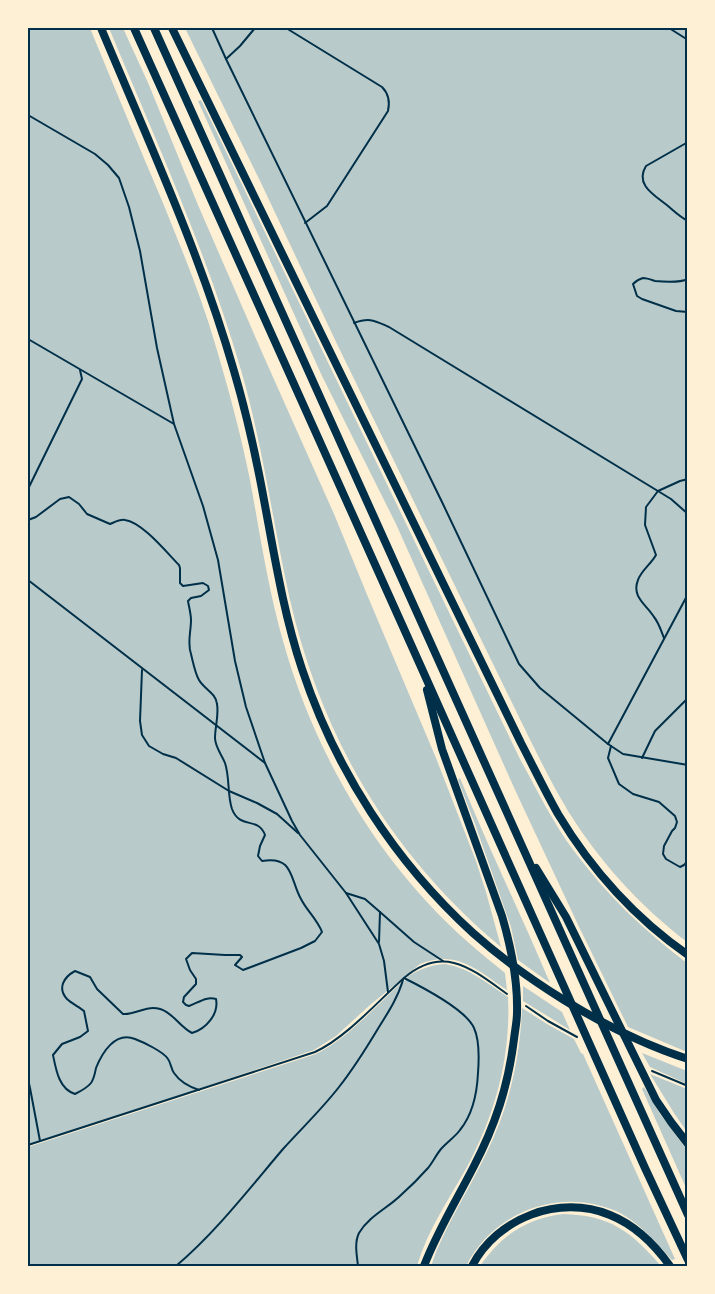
<svg xmlns="http://www.w3.org/2000/svg" width="715" height="1294" font-family="Signika,sans-serif">
  <style>
    .green { fill: #b9caca }
    .lines { fill: none; stroke-linecap: round; stroke-linejoin: round }
    .path { stroke: #003049; stroke-width: 2 }
    .motorway { stroke: #003049; stroke-width: 8 }
    .neatline { fill: none; stroke: #003049; stroke-width: 2 }
  </style>
  <rect width="100%" height="100%" fill="#fdf0d5"/>
  <g class="green">
    <path d="M28,28H90C114,86 138,145 163,203C182,250 202,298 216,347C229,391 241,435 250,480C260,534 268,588 283,641C315,755 379,864 469,943C480,953 493,963 505,973L507,990C478,971 457,949 420,964L370,1005L336,1036L314,1050L28,1146Z"/>
    <path d="M109,28H123L149,85L198,205L264,357L334,514L368,597L436,758L476,861L486,892L501,947C392,856 322,739 290,600C273,524 263,446 241,370C207,253 156,141 109,28Z"/>
    <path d="M185,28H687V942C640,906 599,861 568,811C549,779 533,746 517,713L337,344L262,185Z"/>
    <path d="M201,100L520,759C537,790 553,823 574,851C606,894 644,931 687,963V1052L628,1027L580,929L516,792L396,524L322,376L198,101Z"/>
    <path d="M460,778C488,847 521,914 550,983L518,960L511,927L475,824L458,780Z"/>
    <path d="M445,964C470,968 488,984 508,997C511,1057 495,1115 467,1167C449,1199 427,1231 417,1266H28V1147L316,1054C347,1039 375,1007 401,983V984L408,978L407,977C419,969 431,965 445,964Z"/>
    <path d="M523,986L562,1012L570,1030L523,1001Z"/>
    <path d="M522,1008L547,1024L574,1039L581,1053L583,1054L675,1259L672,1260C657,1243 642,1226 622,1214C615,1210 608,1208 601,1206C548,1191 491,1217 466,1266H431C444,1227 468,1192 486,1154C509,1108 520,1059 522,1008Z"/>
    <path d="M642,1053L687,1071V1084L650,1067Z"/>
    <path d="M650,1074L687,1089V1132L674,1113Z"/>
    <path d="M644,1087L660,1114L687,1150V1190L642,1089Z"/>
    <path d="M563,1214C611,1215 631,1232 661,1266H480C502,1235 525,1219 563,1214Z"/>
  </g>
  <g class="lines">
    <g class="path">
      <path d="M212,28L226,59L442,502L519,664L540,688L608,744L623,754L688,765"/>
      <path d="M286,28L382,87C389,94 390,102 388,111L327,206L305,223"/>
      <path d="M669,28L688,40"/>
      <path d="M226,59L240,46L255,28"/>
      <path d="M28,115L95,154L108,165L119,178L129,207L140,251L157,348L174,424L203,506L218,560L235,661L246,707L265,763L292,821L300,835L346,893L379,944L384,961L388,992"/>
      <path d="M688,142L646,166C634,185 656,196 668,206C675,212 680,217 688,221"/>
      <path d="M688,252V256"/>
      <path d="M688,279C679,283 665,282 655,281C652,280 647,278 643,278C639,279 636,281 633,284L637,296L642,299L676,311L688,312"/>
      <path d="M354,323C370,317 375,321 389,327L671,499L688,514"/>
      <path d="M28,339L174,424"/>
      <path d="M28,489L82,379L80,370"/>
      <path d="M28,520L36,517L60,499L69,497L79,504L87,514L110,524C115,522 120,519 125,520C142,522 167,553 179,565L180,568V583L183,586L203,583L208,586L209,590L201,596L191,598L188,601C189,607 191,614 191,620C191,632 187,643 191,654C193,662 195,673 199,680C204,689 216,693 217,704C219,715 215,727 215,738C215,747 222,755 225,763C230,778 227,794 232,809C240,830 258,816 265,835L260,846L258,856L262,861C294,855 290,880 301,899C307,911 317,919 322,932L315,941L301,948L243,970L235,965L242,957L240,955H225L192,953L186,959L190,970L196,979V984L184,997L183,1002L186,1005L189,1006C198,1003 206,996 216,999C219,1014 206,1029 192,1033C178,1026 171,1008 153,1008C143,1008 133,1015 123,1014L97,989L90,977L75,971C64,977 57,988 67,999C71,1003 79,1007 84,1011L88,1031L80,1037L62,1044L53,1055C56,1070 59,1089 75,1094C81,1091 87,1088 91,1083C94,1079 95,1073 96,1068C102,1053 115,1031 135,1039C143,1042 164,1052 168,1059C171,1063 171,1069 174,1073C180,1082 190,1087 199,1090"/>
      <path d="M28,580L265,763"/>
      <path d="M664,638C661,631 659,623 654,617C647,605 631,597 638,580C641,571 651,564 656,555L645,525L646,507L658,491L680,481L688,479"/>
      <path d="M142,670L140,721L142,735L149,746L163,754L176,758L229,791L257,803L277,814L298,833"/>
      <path d="M608,744L688,594"/>
      <path d="M611,746L608,758L619,784L633,794L659,802L675,816L677,822L675,828L672,831L664,846L663,854L666,859L680,867L684,865L688,860"/>
      <path d="M642,758L655,731L688,698"/>
      <path d="M346,893L365,899L380,912L379,942"/>
      <path d="M380,912L414,942L443,961"/>
      <path d="M526,1006L548,1021L577,1037"/>
      <path d="M652,1071L688,1086"/>
      <path d="M28,1079L30,1088L40,1141"/>
      <path d="M28,1145L315,1052C347,1037 378,1001 404,978C444,944 472,969 507,994"/>
      <path d="M176,1266C216,1232 249,1189 283,1149C302,1128 322,1109 339,1087C354,1068 367,1047 379,1027C389,1011 398,997 403,980"/>
      <path d="M358,1266C357,1256 354,1243 359,1233C369,1216 388,1208 401,1195C410,1187 420,1177 428,1168C433,1162 436,1155 441,1149C447,1142 455,1137 460,1130C473,1114 477,1094 478,1073C479,1060 480,1041 474,1028C466,1010 422,987 404,978"/>
    </g>
    <g class="motorway">
      <path d="M101,28C148,140 200,253 234,371C244,405 252,439 259,474C272,539 281,606 302,669C335,769 395,862 473,933C501,958 532,980 564,1000C603,1024 644,1045 688,1059"/>
      <path d="M134,28L422,669L645,1168L688,1260"/>
      <path d="M154,28L688,1215"/>
      <path d="M172,28L521,743C533,766 545,791 558,814C591,869 635,918 688,955"/>
      <path d="M536,868L566,917L656,1100L671,1122L688,1144"/>
      <path d="M424,1266C437,1232 456,1201 473,1168C495,1126 508,1087 514,1039C515,1030 517,1021 517,1013C518,980 511,947 502,916L442,749L427,690"/>
      <path d="M472,1266C497,1218 559,1194 610,1215C635,1225 655,1245 670,1266"/>
    </g>
  </g>
  <rect width="715" height="1294" fill="none" stroke="#fdf0d5" stroke-width="58"/>
  <rect x="29" y="29" width="657" height="1236" class="neatline"/>
</svg>
